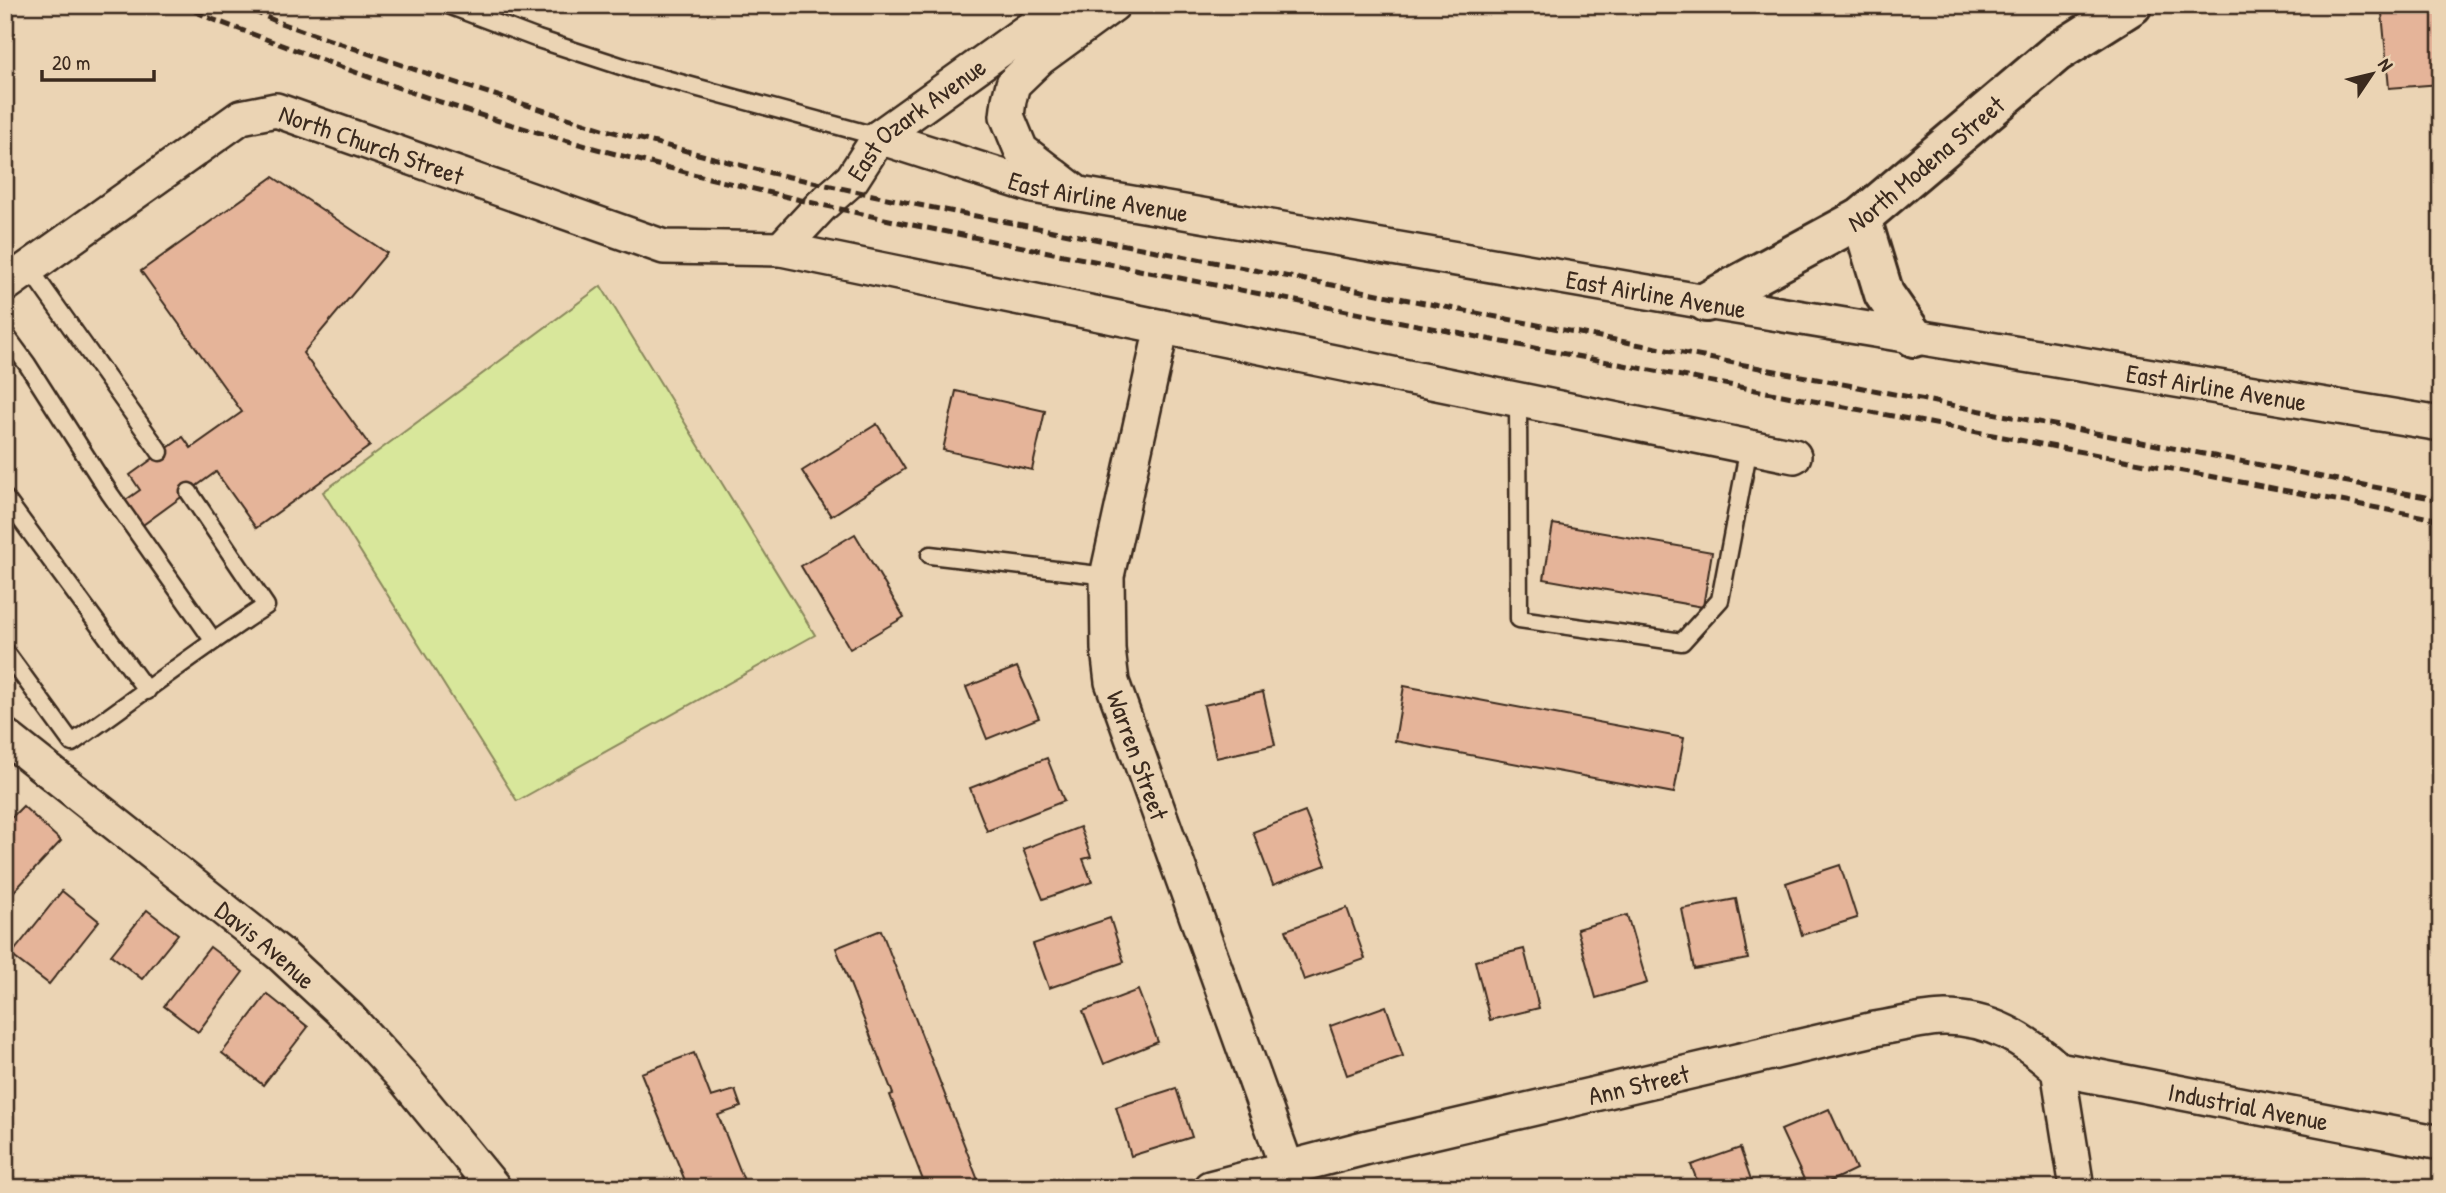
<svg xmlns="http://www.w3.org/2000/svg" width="2446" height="1193" font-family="'Patrick Hand',sans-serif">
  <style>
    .green { fill: #d8e79b; stroke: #8a885c; stroke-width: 2 }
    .building { fill: #e5b499; stroke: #3b2a1e; stroke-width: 2 }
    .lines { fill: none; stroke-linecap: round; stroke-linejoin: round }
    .lane-casing { stroke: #3b2a1e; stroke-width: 21 }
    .street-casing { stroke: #3b2a1e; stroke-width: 38 }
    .secondary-casing { stroke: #3b2a1e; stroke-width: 44 }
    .lane { stroke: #ebd4b4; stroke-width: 16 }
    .street { stroke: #ebd4b4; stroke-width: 33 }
    .secondary { stroke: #ebd4b4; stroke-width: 38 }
    .rail { stroke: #3b2a1e; stroke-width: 5; stroke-dasharray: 10 5; stroke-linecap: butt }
    .labels { text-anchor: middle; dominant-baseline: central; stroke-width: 5; stroke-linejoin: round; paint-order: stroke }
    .street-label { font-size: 26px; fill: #3b2a1e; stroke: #ebd4b4 }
  </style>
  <rect width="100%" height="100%" fill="#ebd4b4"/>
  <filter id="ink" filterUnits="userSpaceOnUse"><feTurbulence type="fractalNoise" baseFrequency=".0143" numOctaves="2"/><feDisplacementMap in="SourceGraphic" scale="14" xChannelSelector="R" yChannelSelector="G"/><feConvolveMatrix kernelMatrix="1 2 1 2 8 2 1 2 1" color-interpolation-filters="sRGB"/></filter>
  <g filter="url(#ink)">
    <path class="green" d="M601,286L815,635L517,801L323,492Z"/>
    <g class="building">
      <path d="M2439,8L2441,84L2389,88L2382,13Z"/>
      <path d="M273,177L387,253L303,353L370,446L256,528L216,472L140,527L123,502L140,490L130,475L183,437L191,448L242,412L141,271Z"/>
      <path d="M956,391L1045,411L1032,470L943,450Z"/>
      <path d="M877,424L905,469L831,516L802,471Z"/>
      <path d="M1553,524L1712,552L1703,607L1544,579Z"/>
      <path d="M855,534L904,617L850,649L801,566Z"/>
      <path d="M1017,667L1039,718L987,739L966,687Z"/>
      <path d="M1404,686L1684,738L1674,793L1395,741Z"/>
      <path d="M1263,692L1275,745L1216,758L1204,705Z"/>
      <path d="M1047,758L1064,801L987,831L970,788Z"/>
      <path d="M23,806L61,841L5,901V824Z"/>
      <path d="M1305,812L1326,865L1273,885L1253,832Z"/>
      <path d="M1080,827L1091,857L1083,859L1092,882L1043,899L1023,849Z"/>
      <path d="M1840,865L1857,918L1802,935L1786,883Z"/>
      <path d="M62,891L99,921L49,984L11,955Z"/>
      <path d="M1736,899L1748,959L1694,969L1682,909Z"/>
      <path d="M1347,908L1365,959L1304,980L1286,930Z"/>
      <path d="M147,910L178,934L142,979L111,955Z"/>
      <path d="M1627,915L1647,983L1596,998L1577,929Z"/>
      <path d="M1110,918L1124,962L1049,988L1033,944Z"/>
      <path d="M881,930L981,1188H926L890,1095L893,1094L836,948Z"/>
      <path d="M210,947L243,972L198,1032L164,1006Z"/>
      <path d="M1524,949L1539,1008L1490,1020L1475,961Z"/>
      <path d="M1138,990L1158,1042L1104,1064L1083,1011Z"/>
      <path d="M267,994L308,1027L263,1085L222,1053Z"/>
      <path d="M1386,1006L1403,1056L1347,1075L1330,1026Z"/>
      <path d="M694,1053L711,1097L735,1090L741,1107L718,1115L747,1188H688L641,1073Z"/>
      <path d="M1176,1088L1192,1137L1131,1156L1116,1107Z"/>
      <path d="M1829,1109L1856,1169L1816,1188H1808L1781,1130Z"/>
      <path d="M1740,1148L1754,1188H1700L1691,1165Z"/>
    </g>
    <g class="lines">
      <g class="lane-casing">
        <g id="lane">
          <path d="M448,5L538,39L636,71L879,137"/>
          <path d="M29,268L160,452"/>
          <path d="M5,334L27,364L110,494L213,640"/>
          <path d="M1518,399L1519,619L1682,642L1720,600L1749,447"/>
          <path d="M5,498L147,691"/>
          <path d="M930,555L1107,576"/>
          <path d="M5,651L72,743C137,698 200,648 266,606L189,492"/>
        </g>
      </g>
      <g class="street-casing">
        <g id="street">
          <path id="s1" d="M879,137L1033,186L1706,302L2441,424"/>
          <path d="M1073,190L1021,150L1007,116L1009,100L1013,84L1039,59L1113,5"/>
          <path id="s2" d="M781,249L822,205L852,179L879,137L1063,5"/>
          <path id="s3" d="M5,285L241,117L276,110L664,247L781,249L1794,456"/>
          <path id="s4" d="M1162,327L1107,576L1108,649L1112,682L1287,1168"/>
          <path id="s5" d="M5,736L279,953L349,1018L403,1077L494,1188"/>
          <path id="s6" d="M2058,1069L2441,1143"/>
          <path d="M2058,1069L2077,1188"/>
          <path id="s7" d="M1210,1188L1368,1147L1874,1029C1897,1026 1922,1018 1945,1018C1990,1018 2025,1039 2058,1069"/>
        </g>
      </g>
      <g class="secondary-casing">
        <g id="secondary">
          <path d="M1861,218L1884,294L1914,337"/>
          <path id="s8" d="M1706,302L1861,218L2056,53L2132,5"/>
        </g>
      </g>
      <use href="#lane" class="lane"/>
      <use href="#street" class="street"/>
      <use href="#secondary" class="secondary"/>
      <g class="rail">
        <path d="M181,5L212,19C309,55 407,93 506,123C640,163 775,195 912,225L1513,344L2441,520"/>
        <path d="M239,5L278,22L419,71L606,130L771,173L919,205L2441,500"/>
      </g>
    </g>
  </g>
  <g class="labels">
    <g class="street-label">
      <text stroke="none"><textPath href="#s2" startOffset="189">East Ozark Avenue</textPath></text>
      <text stroke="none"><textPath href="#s3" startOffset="427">North Church Street</textPath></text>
      <text stroke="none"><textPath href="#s8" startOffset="261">North Modena Street</textPath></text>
      <text stroke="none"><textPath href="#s1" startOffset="228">East Airline Avenue</textPath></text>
      <text stroke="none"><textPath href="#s1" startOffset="794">East Airline Avenue</textPath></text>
      <text stroke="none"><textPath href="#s1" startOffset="1362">East Airline Avenue</textPath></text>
      <text stroke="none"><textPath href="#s4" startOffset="439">Warren Street</textPath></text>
      <text stroke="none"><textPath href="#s5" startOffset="334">Davis Avenue</textPath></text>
      <text stroke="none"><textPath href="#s7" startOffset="441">Ann Street</textPath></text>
      <text stroke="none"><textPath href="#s6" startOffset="194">Industrial Avenue</textPath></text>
    </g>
  </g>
  <rect width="2446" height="1193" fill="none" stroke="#ebd4b4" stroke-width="28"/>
  <rect x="14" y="14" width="2418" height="1165" fill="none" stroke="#3b2a1e" stroke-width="2.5" filter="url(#ink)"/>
  <g transform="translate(2372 74) rotate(55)" stroke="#ebd4b4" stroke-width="5" paint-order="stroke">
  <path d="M0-5L12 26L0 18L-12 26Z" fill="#3b2a1e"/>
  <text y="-10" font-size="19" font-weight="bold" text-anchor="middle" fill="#3b2a1e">N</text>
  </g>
  <path d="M42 70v10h112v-10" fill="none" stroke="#3b2a1e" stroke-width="3.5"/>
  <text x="52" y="70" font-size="21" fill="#3b2a1e" stroke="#ebd4b4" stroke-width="5" paint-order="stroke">20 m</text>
</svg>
